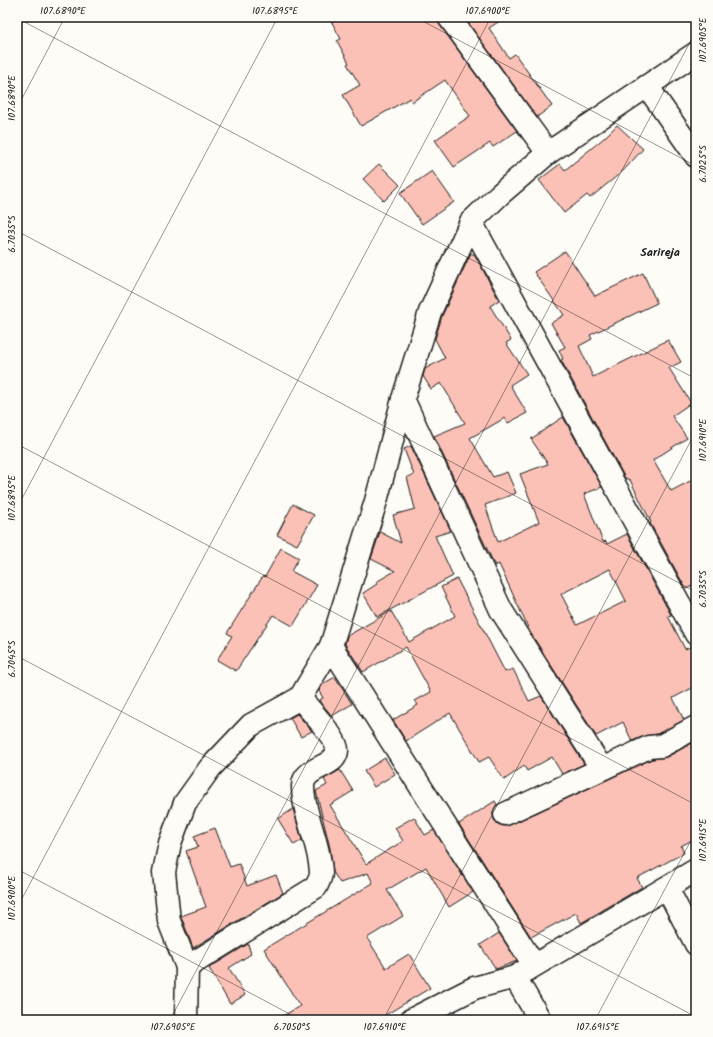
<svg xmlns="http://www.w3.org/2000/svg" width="713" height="1037" font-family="Kalam,sans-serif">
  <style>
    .building { fill: #fcc1b6; stroke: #1c1c1c; fill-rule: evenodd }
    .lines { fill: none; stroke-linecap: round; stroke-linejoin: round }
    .minor-casing { stroke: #1c1c1c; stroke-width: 25 }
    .minor { stroke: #fdfcf7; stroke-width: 22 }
    .ticks { fill: none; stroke: #1c1c1c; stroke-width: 1; stroke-opacity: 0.45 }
    .labels { text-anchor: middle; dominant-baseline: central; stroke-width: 3; stroke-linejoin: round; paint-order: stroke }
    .quarter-label { font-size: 12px; font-weight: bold; fill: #1c1c1c; stroke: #fdfcf7 }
    .neatline { fill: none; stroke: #1c1c1c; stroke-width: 1.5 }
    .ticks-label { font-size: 10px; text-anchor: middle; fill: #1c1c1c }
  </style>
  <rect width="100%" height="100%" fill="#fdfcf7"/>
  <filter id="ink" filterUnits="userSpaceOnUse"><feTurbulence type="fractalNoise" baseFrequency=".025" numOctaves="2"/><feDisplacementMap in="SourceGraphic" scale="8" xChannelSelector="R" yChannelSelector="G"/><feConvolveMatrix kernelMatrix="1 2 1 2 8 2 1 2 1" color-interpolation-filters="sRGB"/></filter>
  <g filter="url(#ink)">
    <g class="building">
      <path d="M329,17H437L439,24L517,131L493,147L490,143L454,167L435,140L470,116L445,80L412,102L410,98L361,126L343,95L360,85L347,64L349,63L337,41L341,39Z"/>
      <path d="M464,17H506L489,28L509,58L515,54L552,106L537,117Z"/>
      <path d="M617,125L643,149L623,171L590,198L587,195L564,213L539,180L560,164L565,170L604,138Z"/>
      <path d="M379,164L400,185L384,201L363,179Z"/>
      <path d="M432,171L454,202L422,224L400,193Z"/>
      <path d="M565,251L595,296L643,273L657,303L590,335L592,339L579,346L593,377L668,340L681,362L669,368L691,403L672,416L687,438L653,460L671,491L696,478V584L686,589L650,523L651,522L630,480L625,478L561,360L563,359L559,350L565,347L551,323L564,315L534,272Z"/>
      <path d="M471,253L475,255L499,300L490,306L511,340L506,343L527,374L510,385L527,413L508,423L505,418L470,438L493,477L507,472L516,493L485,505L498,542L539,522L520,474L548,464L531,439L563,417L602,487L584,494L603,542L606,541L607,544L627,534L663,600L671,615L668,616L685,649L693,646H696V686L673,698L684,720L657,734L644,736L632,741L623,722L596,736L530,632L499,564L495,566L434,436L465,423L441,383L431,389L423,376L425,369L445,358L435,339L442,316ZM610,569L626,601L577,625L561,594Z"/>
      <path d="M411,446L451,531L435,536L453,576L377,617L363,593L377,584L376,582L395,571L371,559L380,532L401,543L393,515L415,509L407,477L414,475L404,449Z"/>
      <path d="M293,504L314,515L297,545L277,535Z"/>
      <path d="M281,548L299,558L291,571L317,585L293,626L273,615L236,671L217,660L232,636L227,633L263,576L265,577Z"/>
      <path d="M457,579L505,672L513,669L529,701L541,696L584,764L562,774L552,757L527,771L524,766L504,780L489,757L479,762L450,713L406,741L393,720L418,705L415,701L431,692L406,647L363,672L345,644L347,636L391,611L409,642L455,616L441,587Z"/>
      <path d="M335,677L352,704L332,716L319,700L323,698L319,691L323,684Z"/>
      <path d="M297,714L312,731L301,737L290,718Z"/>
      <path d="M696,741V838L681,846L684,853L637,878L642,887L581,923L576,913L531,937L459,824L495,801L497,805L493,813L494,820L498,824L504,826L510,825L652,759L667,757Z"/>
      <path d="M385,758L395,774L374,787L364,771Z"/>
      <path d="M340,770L353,791L330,805L366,864L403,841L395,828L414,817L425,835L434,830L473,892L449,907L426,867L387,890L403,916L367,938L386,968L409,954L430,988L377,1020H276L300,1006L264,949L373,883L368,873L340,883L333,872L330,848L316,791L327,785L324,779Z"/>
      <path d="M293,809L302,840L294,845L278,819Z"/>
      <path d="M215,828L230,867L239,864L247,886L276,875L283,893L193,948L181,916L206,907L186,851L198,847L194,836Z"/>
      <path d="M499,933L517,961L496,969L480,945Z"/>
      <path d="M248,944L251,954L229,968L245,995L230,1004L209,968Z"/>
    </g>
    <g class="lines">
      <g class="minor-casing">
        <g id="minor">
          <path d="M449,17L548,153"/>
          <path d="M647,86L696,156"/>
          <path d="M471,222L696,634"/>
          <path d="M403,399L501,610L602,769"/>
          <path d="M331,646L534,965"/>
          <path d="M505,814L649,747L661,746L696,727"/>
          <path d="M667,888L696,944"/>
          <path d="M187,967L316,887C318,883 321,877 321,873C320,843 303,815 303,786C303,766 337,768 337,750C337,738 308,708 300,698"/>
          <path d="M515,977L696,870"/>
          <path d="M186,1020L187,967L169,921L164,872L170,843L185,803L210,768L251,725L300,698L331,646L376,501L403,399L430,312L471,222L499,195L548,153L696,53"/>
          <path d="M411,1020L474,988L515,977L540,1020"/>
        </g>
      </g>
      <use href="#minor" class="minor"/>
    </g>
  </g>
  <path class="ticks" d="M415,17L696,166M17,18L696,379M17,108L65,17M17,231L696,592M17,444L696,805M17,508L278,17M17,656L696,1017M17,869L301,1020M17,908L491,17M170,1020L696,31M383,1020L696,431M595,1020L696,831"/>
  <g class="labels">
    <g class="quarter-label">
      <text x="660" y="252">Sarireja</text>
    </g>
  </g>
  <rect width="713" height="1037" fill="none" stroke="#fdfcf7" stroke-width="44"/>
  <rect x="22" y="22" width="669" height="993" class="neatline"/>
  <g class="ticks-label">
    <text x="63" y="14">107.6890°E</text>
    <text x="275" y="14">107.6895°E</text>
    <text x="488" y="14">107.6900°E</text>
    <text transform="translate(702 40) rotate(-90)" y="4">107.6905°E</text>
    <text transform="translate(11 98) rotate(-90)" y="4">107.6890°E</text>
    <text transform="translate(702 164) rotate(-90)" y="4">6.7025°S</text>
    <text transform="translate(11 234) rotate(-90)" y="4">6.7035°S</text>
    <text transform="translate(702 440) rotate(-90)" y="4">107.6910°E</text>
    <text transform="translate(11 498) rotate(-90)" y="4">107.6895°E</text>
    <text transform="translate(702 589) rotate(-90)" y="4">6.7035°S</text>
    <text transform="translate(11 659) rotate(-90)" y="4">6.7045°S</text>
    <text transform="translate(702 840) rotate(-90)" y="4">107.6915°E</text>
    <text transform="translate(11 898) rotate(-90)" y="4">107.6900°E</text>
    <text x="173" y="1030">107.6905°E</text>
    <text x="292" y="1030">6.7050°S</text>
    <text x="385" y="1030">107.6910°E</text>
    <text x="598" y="1030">107.6915°E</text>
  </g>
</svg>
